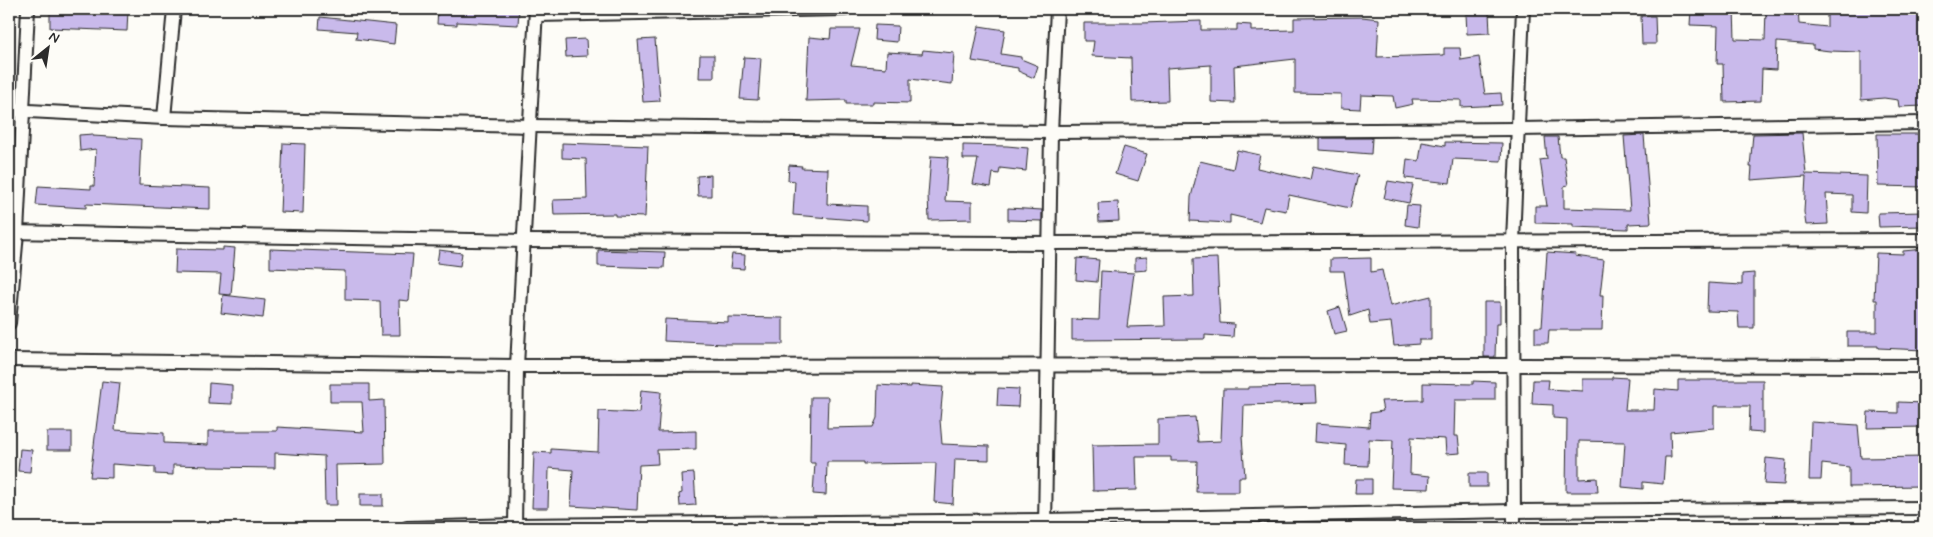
<svg xmlns="http://www.w3.org/2000/svg" width="1933" height="537" font-family="Mynerve,sans-serif">
  <style>
    .building { fill: #c9baeb; stroke: #2b2b2b }
    .lines { fill: none; stroke-linecap: round; stroke-linejoin: round }
    .minor-casing { stroke: #2b2b2b; stroke-width: 16 }
    .minor { stroke: #fdfcf7; stroke-width: 12 }
  </style>
  <rect width="100%" height="100%" fill="#fdfcf7"/>
  <filter id="ink" filterUnits="userSpaceOnUse"><feTurbulence type="fractalNoise" baseFrequency=".02" numOctaves="2"/><feDisplacementMap in="SourceGraphic" scale="10" xChannelSelector="R" yChannelSelector="G"/><feConvolveMatrix kernelMatrix="1 2 1 2 8 2 1 2 1" color-interpolation-filters="sRGB"/></filter>
  <g filter="url(#ink)">
    <g class="building">
      <path d="M105,9H128L127,31L50,28V10L105,12Z"/>
      <path d="M438,9H519L518,25L457,22V25L437,24Z"/>
      <path d="M1691,9H1734L1735,39L1765,40L1766,9H1798L1799,24L1827,27V9H1924V106L1899,107L1898,100L1884,98L1861,100V52L1830,51L1813,49V45L1777,42L1776,70L1762,69L1761,101L1724,102L1723,64H1717L1718,26L1690,25Z"/>
      <path d="M1489,12L1490,33L1467,34L1466,14Z"/>
      <path d="M1641,16H1655L1656,44H1642Z"/>
      <path d="M320,17L396,25L394,44L356,39L357,32L319,29Z"/>
      <path d="M1362,17L1379,19L1377,57L1444,55V48H1460L1461,60L1479,57L1485,94L1501,93L1502,105L1461,107V100L1412,99L1413,104L1395,108L1393,96L1361,95L1360,109L1341,108V94L1295,93V59L1234,66L1235,103L1211,102V65L1167,68L1168,101L1132,102L1131,58L1092,56L1094,41H1084V23H1142L1201,21V30H1237V24L1251,25V31L1294,30V18Z"/>
      <path d="M875,25L898,26L897,42L874,40Z"/>
      <path d="M979,26L1005,30L1001,54L1021,57V59L1038,66L1034,78L1018,71V68L972,61Z"/>
      <path d="M831,29H860L851,65L886,68L887,52L922,54L923,50L954,53L952,84L910,79V103L873,102V104H846V100L806,101L809,37L830,39Z"/>
      <path d="M586,39L587,56L566,57L565,40Z"/>
      <path d="M655,39L660,101L643,102L638,40Z"/>
      <path d="M700,55H714V78H699Z"/>
      <path d="M744,57L761,58L758,100L740,99Z"/>
      <path d="M1802,133L1806,174L1867,176L1866,213L1852,212V195L1826,194L1828,224L1806,225L1804,212L1806,176L1751,180L1752,167H1750L1753,134Z"/>
      <path d="M93,134V136L141,139L139,185L210,188V209L86,204V208L36,205L38,186L91,189V186H94L96,149L80,151L79,135Z"/>
      <path d="M1877,134H1924V187L1878,186Z"/>
      <path d="M1644,135L1651,223L1628,224V229L1573,227V224L1535,223V206H1547L1540,160L1547,159L1545,137H1558L1560,157H1564L1568,185L1564,186V208L1630,210L1624,136Z"/>
      <path d="M1320,138H1372L1371,154L1320,150Z"/>
      <path d="M1422,142L1445,146V142L1502,143L1501,161L1453,159L1450,183L1405,178L1407,159L1419,161Z"/>
      <path d="M283,143L305,144L303,213L280,212Z"/>
      <path d="M562,143L648,146L645,217L615,216V214L554,215L553,200L587,199L586,159L562,158Z"/>
      <path d="M963,145L1007,146L1028,148L1026,171L1000,168L999,174L993,173L991,187L973,184L978,159H963Z"/>
      <path d="M1124,147L1147,154L1138,181L1115,174Z"/>
      <path d="M1237,150L1260,155L1257,168L1310,180L1313,166L1358,175L1350,208L1289,195L1286,211L1264,207L1260,222L1230,215V223L1190,221L1191,197L1200,161L1233,169Z"/>
      <path d="M931,156L948,157L945,201L972,202V219L929,220L928,195Z"/>
      <path d="M789,165L802,166L801,168L828,169L827,204L867,206V221L793,215L795,181L788,180Z"/>
      <path d="M711,175V196H698L697,176Z"/>
      <path d="M1388,181L1413,185L1409,203L1384,198Z"/>
      <path d="M1118,202L1119,221L1099,222L1098,203Z"/>
      <path d="M1407,205L1420,206L1418,227L1405,225Z"/>
      <path d="M1008,208L1042,210V221L1008,220Z"/>
      <path d="M1924,212V226L1879,227L1878,213Z"/>
      <path d="M223,247L235,248L231,295L219,294L221,274L175,273L176,249L223,250Z"/>
      <path d="M270,249L413,254L409,301L399,300L400,335H381L380,301L345,300V271L270,268Z"/>
      <path d="M1924,249V350L1878,348V346H1847V332H1877V300H1874L1876,253L1903,254V251Z"/>
      <path d="M439,250L462,253L460,266L437,263Z"/>
      <path d="M598,250L665,252L664,268L598,266Z"/>
      <path d="M1547,252L1576,254L1575,256L1604,260L1600,295H1603L1602,330H1549L1548,343H1535V327H1542Z"/>
      <path d="M732,254L745,255L744,269L730,268Z"/>
      <path d="M1147,257V270L1135,271V258Z"/>
      <path d="M1077,258L1099,260L1097,282L1076,280Z"/>
      <path d="M1217,258L1220,323L1234,324L1233,337L1205,335V339L1072,340V319L1099,320L1101,271L1134,273L1127,327L1165,326L1164,297L1194,296L1193,259Z"/>
      <path d="M1371,258V272L1382,270L1390,306L1431,296V340H1419V344L1394,346L1391,322L1370,324L1368,310L1350,316L1344,271H1330V259Z"/>
      <path d="M1754,273V328H1739L1738,312L1707,311L1708,283L1742,285V274Z"/>
      <path d="M223,295L265,300L263,318L221,313Z"/>
      <path d="M1484,302H1500V324H1496L1495,357H1484Z"/>
      <path d="M1340,307L1347,331L1334,334L1328,311Z"/>
      <path d="M728,317L783,318V344H724L664,341L665,319L728,322Z"/>
      <path d="M1612,377L1628,378L1625,410H1654L1655,389L1678,391V380H1763V433L1749,432L1750,406H1714V428L1670,432L1671,457H1665L1663,484L1643,482V489L1622,487L1625,442L1579,441V479L1597,478L1598,492H1566L1567,419L1553,418V405L1532,404L1533,380H1549L1548,389L1583,391V379H1612Z"/>
      <path d="M102,381L120,383L115,430L164,433V443L208,445V431H277V427L364,432L362,402H330V384H369V401L384,400L385,464L336,465L337,505H325L324,456L275,453V468L208,467V466L173,465V475L155,474V467L112,464V478L90,477Z"/>
      <path d="M1473,381L1495,382V400H1455L1454,436H1458L1460,453L1446,454L1445,439L1411,437L1410,474L1430,476L1429,489L1391,488L1393,440L1369,439L1368,466L1345,465L1346,445L1315,442L1316,423L1369,427L1370,413L1383,411L1381,401L1423,400V383L1473,384Z"/>
      <path d="M209,383L232,385V404L208,403Z"/>
      <path d="M878,385L911,387V385L943,387L940,420L942,444L989,446V460L955,459L953,504L934,502L936,463L863,464V462H827L826,495L813,494L815,463H810L811,397H828L827,428L873,427L877,418Z"/>
      <path d="M1316,386L1317,403L1244,405L1243,437L1242,436L1245,477H1239V492H1196L1197,461H1171V457H1136L1137,490L1093,491L1092,445L1158,444V419L1195,417L1198,442L1221,441L1223,389H1248V387Z"/>
      <path d="M998,388L1019,389L1018,407L997,406Z"/>
      <path d="M641,390L661,392L658,432L696,431V449L657,450L658,464L639,465L637,510L571,506L573,470L549,468L548,508H532L534,452L551,453V449L598,452L599,411L639,413Z"/>
      <path d="M1898,402L1924,403V427L1867,428L1868,412L1898,413Z"/>
      <path d="M1811,422L1858,425L1861,458L1924,457V486L1849,487V467L1822,464L1821,480H1809Z"/>
      <rect x="47" y="432" width="25" height="18"/>
      <path d="M20,449L32,450L30,472L18,471Z"/>
      <path d="M1766,458L1786,460L1784,485L1764,484Z"/>
      <path d="M694,473L696,505L680,506L679,494L682,493L681,474Z"/>
      <rect x="1469" y="473" width="18" height="14"/>
      <path d="M1356,479H1372V494H1355Z"/>
      <rect x="360" y="494" width="23" height="12"/>
    </g>
    <g class="lines">
      <g class="minor-casing">
        <g id="minor">
          <path d="M536,15L846,9"/>
          <path d="M9,110L164,118L531,126L1051,132L1517,129L1924,123"/>
          <path d="M164,118L174,9"/>
          <path d="M9,232L524,241L1049,243L1924,240"/>
          <path d="M9,323L17,233L28,9"/>
          <path d="M9,360L517,366L1513,365L1924,366"/>
          <path d="M407,528L515,525L1046,520L1514,511L1924,508"/>
          <path d="M515,528L517,366L536,9"/>
          <path d="M1045,528L1051,132L1057,9"/>
          <path d="M1514,528L1513,241L1523,9"/>
        </g>
      </g>
      <use href="#minor" class="minor"/>
    </g>
  </g>
  <rect width="1933" height="537" fill="none" stroke="#fdfcf7" stroke-width="30"/>
  <rect x="15" y="15" width="1903" height="507" fill="none" stroke="#2b2b2b" stroke-width="2" filter="url(#ink)"/>
  <g transform="translate(48 48) rotate(30)" stroke="#fdfcf7" stroke-width="4" paint-order="stroke">
  <path d="M0-4L9 19L0 12L-9 19Z" fill="#2b2b2b"/>
  <text y="-8" font-size="14" font-weight="bold" text-anchor="middle" fill="#2b2b2b">N</text>
  </g>
</svg>
